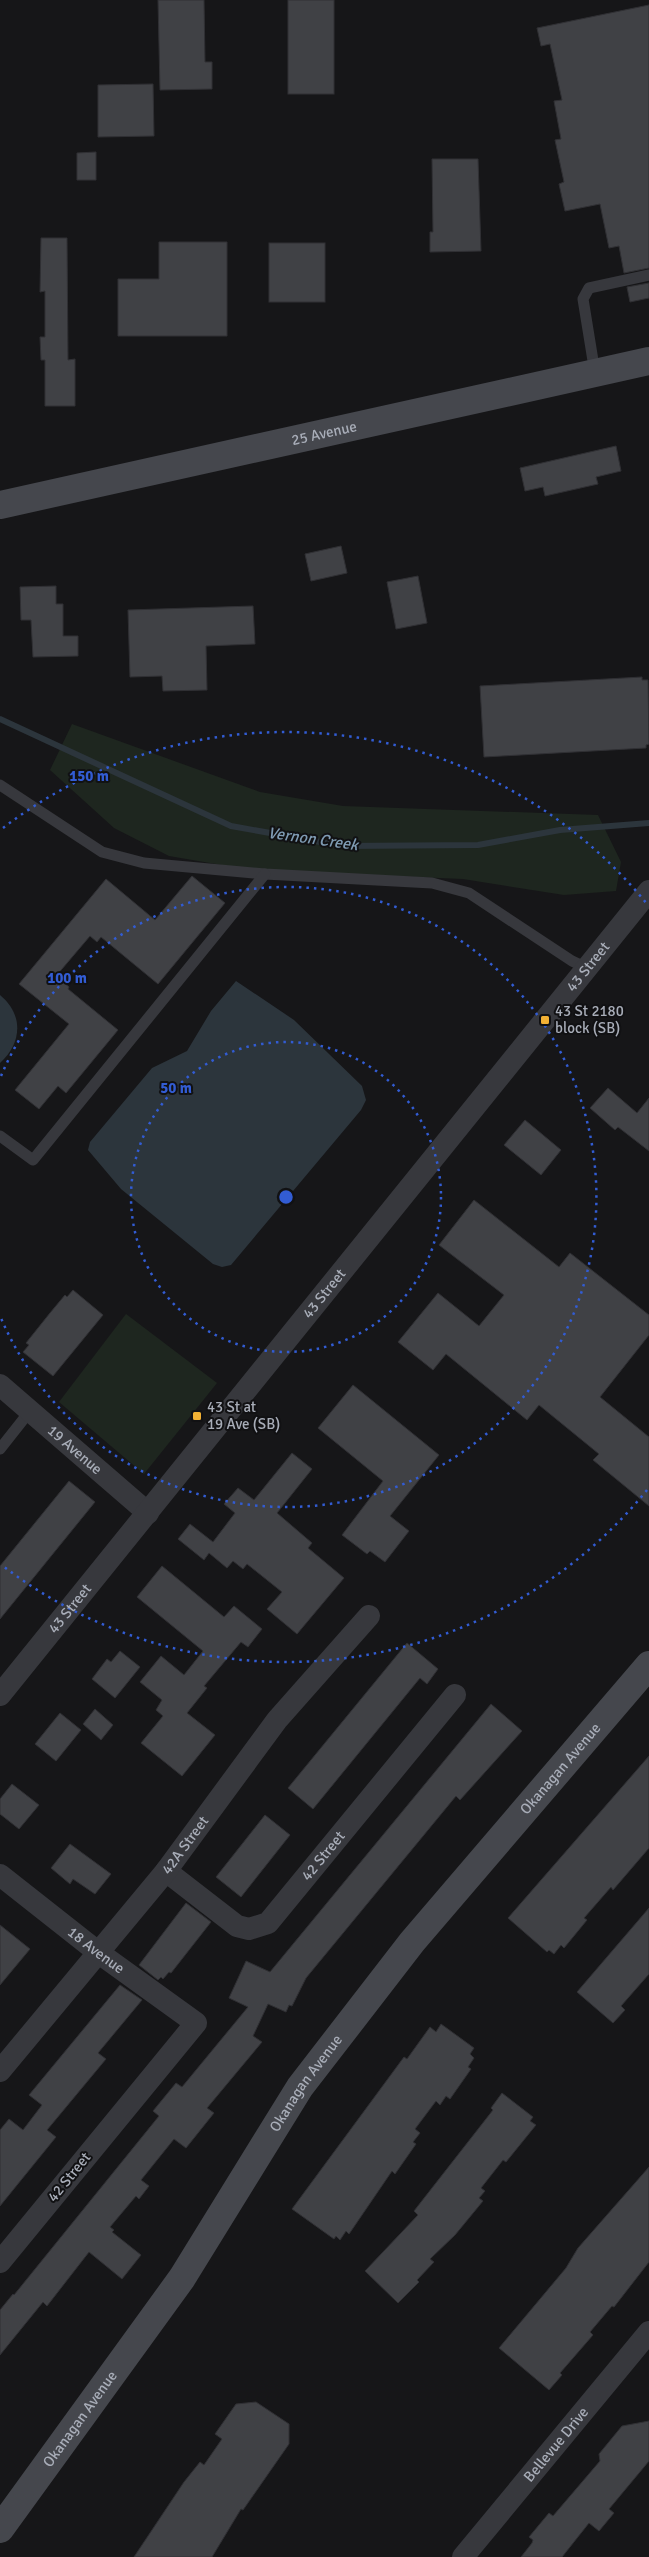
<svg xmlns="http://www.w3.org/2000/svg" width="649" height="2557" font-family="Signika,sans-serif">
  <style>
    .green { fill: #1e261f }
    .water { fill: #2c353c }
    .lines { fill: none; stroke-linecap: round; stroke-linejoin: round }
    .stream { stroke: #2c353c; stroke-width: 6 }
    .building { fill: #404145; stroke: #303034 }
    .lane { stroke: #37383d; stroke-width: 11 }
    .street { stroke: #37383d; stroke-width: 22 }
    .secondary { stroke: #45474d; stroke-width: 28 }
    .ring { fill: none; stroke: #325cd3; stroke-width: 2.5; stroke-dasharray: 2.5 5 }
    .poi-dot { fill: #f2b134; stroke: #111113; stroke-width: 2 }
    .labels { text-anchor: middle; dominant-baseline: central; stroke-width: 4; stroke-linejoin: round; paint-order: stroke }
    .street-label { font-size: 15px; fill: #a8adb8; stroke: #111113 }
    .poi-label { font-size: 15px; fill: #a8adb8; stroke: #111113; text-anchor: start }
    .water-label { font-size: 16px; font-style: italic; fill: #7f9bb3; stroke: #111113 }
    .centre { fill: #325cd3; stroke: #111113; stroke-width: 2.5 }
    .ring-label { font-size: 15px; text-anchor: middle; font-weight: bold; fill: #325cd3; stroke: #111113; stroke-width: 4; stroke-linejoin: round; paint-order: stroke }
  </style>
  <rect width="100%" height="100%" fill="#161618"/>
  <g class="green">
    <path d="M72,724L260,792L343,806L598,815L621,862L616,891L564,895L463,879L251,870L169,856L114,828L50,770Z"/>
    <path d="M126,1314L217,1383L144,1474L59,1402Z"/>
  </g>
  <g class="water">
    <path d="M236,981L294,1020L362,1086L366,1100L361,1110L231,1265L222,1267L213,1264L121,1189L88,1150L90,1142L152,1068L187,1051L211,1011Z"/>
    <path d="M0,995C24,1015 22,1043 0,1063Z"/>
  </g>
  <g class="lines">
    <path class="stream" d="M0,719L231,826L343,846L478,845L560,830L649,823"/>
  </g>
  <g class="building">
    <path d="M158,0H204L205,62H212V89L160,90Z"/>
    <rect x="288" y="0" width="46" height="94"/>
    <path d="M649,5V268L624,273L619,246L609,248L600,204L565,211L559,184L564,182L555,140L561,139L554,101L562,100L550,44L541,46L537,28Z"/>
    <path d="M153,84L154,136L98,137V85Z"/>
    <path d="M96,152V180H77V153Z"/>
    <path d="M432,159H478L481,251L430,252V232H433Z"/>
    <path d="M41,238H67L68,360L75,359V406H45V360H41L40,337H45V291L40,292Z"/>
    <path d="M159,242H227V336H118V279H159Z"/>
    <rect x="269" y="243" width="56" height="59"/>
    <path d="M649,283V298L630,302L627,287Z"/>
    <path d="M616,446L621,471L596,477L598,484L545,496L543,487L525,491L520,468Z"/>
    <path d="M341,546L347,573L311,581L305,554Z"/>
    <path d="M418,576L427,623L396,629L387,582Z"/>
    <path d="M56,586V604H63V636H78V656L33,657L31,620H21L20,587Z"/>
    <path d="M253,606L255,644L206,646L207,690L163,691L162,676L130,677L128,610Z"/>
    <path d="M642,677V680H648L649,744L646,745V748L484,757L480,686Z"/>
    <path d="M192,876L225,903L158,984L101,937L97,942L90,936L56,976L69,987L68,989L118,1030L66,1093L58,1086L39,1109L15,1090L69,1024L19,984L106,879L155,920Z"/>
    <path d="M608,1088L637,1113L649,1098V1151L618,1127L615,1130L590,1108Z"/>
    <path d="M525,1120L561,1150L541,1175L504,1145Z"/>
    <path d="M474,1200L559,1267L570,1253L649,1315V1335L600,1397L649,1437V1506L593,1460L599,1454L539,1405L527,1420L446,1354L433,1370L398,1342L438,1293L479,1326L504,1295L439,1245Z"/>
    <path d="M73,1290L103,1315L53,1376L23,1352L29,1345L26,1343L50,1313L65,1295L67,1297Z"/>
    <path d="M353,1385L439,1455L390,1516L409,1531L385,1562L370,1551L367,1554L342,1535L383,1481L318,1428Z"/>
    <path d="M292,1453L312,1469L277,1513L312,1543L308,1548L344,1578L297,1634L267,1609L282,1592L247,1564L243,1569L233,1561L227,1568L209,1553L204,1560L178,1539L190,1524L213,1542L235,1513L224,1504L238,1488L254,1500Z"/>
    <path d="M69,1481L95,1502L0,1619V1566Z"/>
    <path d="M162,1566L224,1617L234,1606L262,1629L248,1647L241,1642L204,1686L207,1688L187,1713L215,1735L182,1776L141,1743L163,1716L156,1710L162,1700L140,1682L161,1656L184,1675L203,1651L137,1597Z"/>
    <path d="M407,1643L438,1669L427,1684L420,1678L313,1809L288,1788Z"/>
    <path d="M120,1651L140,1667L115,1698L92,1679L107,1659L111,1662Z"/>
    <path d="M491,1704L522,1731L460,1800L456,1796L306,1978L292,2006L289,2005L286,2012L268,2004L253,2036L262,2042L207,2108L214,2113L186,2148L174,2139L141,2180L149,2186L139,2199L136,2196L110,2227L114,2230L112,2232L141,2255L122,2279L89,2252L47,2306L43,2302L0,2355V2310L13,2294L14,2295L159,2116L153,2111L176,2083L182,2087L248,2007L229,1998L246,1961L270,1972Z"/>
    <path d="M95,1709L113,1725L101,1740L83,1724Z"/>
    <path d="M60,1713L81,1730L56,1761L35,1744Z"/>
    <path d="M649,1756V1848L613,1890L611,1887L584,1918L587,1920L564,1948L561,1945L554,1954L549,1950L547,1952L508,1918Z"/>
    <path d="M12,1784L39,1805L19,1829L0,1814V1799Z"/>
    <path d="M265,1815L290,1835L241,1897L216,1877Z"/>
    <path d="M70,1844L111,1874L95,1894L73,1879L70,1884L51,1868Z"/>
    <path d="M186,1903L211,1922L171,1973L169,1972L163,1979L161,1977L158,1980L139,1965Z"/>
    <path d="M649,1908V1974L621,2006L625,2010L613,2023L577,1992Z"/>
    <path d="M0,1925L30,1949L0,1985Z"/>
    <path d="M120,1985L142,2000L98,2053L106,2059L47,2130L56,2137L0,2206V2130L9,2119L23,2130L42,2105L29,2095Z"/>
    <path d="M441,2024L474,2048L470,2054L474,2058L468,2067L471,2069L450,2099L446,2096L440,2105L436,2101L415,2129L420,2133L413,2142L416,2144L395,2174L392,2171L349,2234L346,2231L340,2240L336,2236L334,2239L292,2209L404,2057L407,2059L430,2027L436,2032Z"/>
    <path d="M502,2093L533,2117L530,2121L536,2125L506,2162L503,2160L481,2188L485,2191L479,2198L483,2201L455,2235L430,2259L434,2262L417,2280L419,2282L398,2303L365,2271L418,2215L414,2211L493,2110L491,2108Z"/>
    <path d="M649,2167V2262L614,2307L612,2306L590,2332L593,2335L560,2373L562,2375L549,2390L499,2348L566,2268L578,2248Z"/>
    <path d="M256,2402L289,2424V2444L243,2510L241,2509L212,2557H134L184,2482L200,2462L204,2465L222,2439L215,2434L236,2404Z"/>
    <path d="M649,2421V2461L609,2509L614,2513L599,2531L589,2523L562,2557H521L532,2543L533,2540L529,2537L549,2513L553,2516L600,2461L599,2454L622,2426Z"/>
  </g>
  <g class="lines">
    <g class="lane">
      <path d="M595,373L583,299L589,288L649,275"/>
      <path d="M0,785L102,852L144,863L265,874L432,883L469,893L572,961L587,968"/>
      <path d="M0,1136L33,1160L265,874"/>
      <path d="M0,1449L30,1411"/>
    </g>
    <g class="street">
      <path id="s1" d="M0,1385L148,1513"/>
      <path id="s2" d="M0,1695L649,891"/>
      <path id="s3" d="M166,1871L237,1926L249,1929L268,1923L455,1695"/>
      <path id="s4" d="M0,1875L99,1953L196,2023L0,2262"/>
      <path id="s5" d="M0,2071L166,1871L277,1720L369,1616"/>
      <path id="s6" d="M463,2557L649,2332"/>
    </g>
    <g class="secondary">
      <path id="s7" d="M0,505L649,361"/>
      <path id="s8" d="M0,2529L182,2278L300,2087L412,1942L649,1665"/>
    </g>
  </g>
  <g class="ring">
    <circle cx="286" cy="1197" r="155"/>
    <path d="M1 1076A310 310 0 1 1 1 1318"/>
    <path d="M647 1490A465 465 0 0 1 3 1566M3 828A465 465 0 0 1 647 904"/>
  </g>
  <g class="poi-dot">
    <rect x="540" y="1015" width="10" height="10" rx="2.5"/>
    <rect x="192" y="1411" width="10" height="10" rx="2.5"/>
  </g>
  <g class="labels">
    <g class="street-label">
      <text stroke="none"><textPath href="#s7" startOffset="332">25 Avenue</textPath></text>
      <text stroke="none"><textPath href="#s2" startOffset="936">43 Street</textPath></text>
      <text stroke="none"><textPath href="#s2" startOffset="516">43 Street</textPath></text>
      <text stroke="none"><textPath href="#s1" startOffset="99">19 Avenue</textPath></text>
      <text stroke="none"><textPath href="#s2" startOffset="111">43 Street</textPath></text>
      <text stroke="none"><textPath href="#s8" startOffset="946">Okanagan Avenue</textPath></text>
      <text stroke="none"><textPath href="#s5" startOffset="292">42A Street</textPath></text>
      <text stroke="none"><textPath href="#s3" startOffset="209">42 Street</textPath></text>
      <text stroke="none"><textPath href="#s4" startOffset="122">18 Avenue</textPath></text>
      <text stroke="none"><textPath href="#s8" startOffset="541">Okanagan Avenue</textPath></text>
      <text transform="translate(69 2177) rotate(-51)">42 Street</text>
      <text stroke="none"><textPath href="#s8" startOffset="136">Okanagan Avenue</textPath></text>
      <text stroke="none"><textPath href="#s6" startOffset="146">Bellevue Drive</textPath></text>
    </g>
    <g class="poi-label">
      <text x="555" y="1011">43 St 2180<tspan x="555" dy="17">block (SB)</tspan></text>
      <text x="207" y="1407">43 St at<tspan x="207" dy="17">19 Ave (SB)</tspan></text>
    </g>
    <g class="water-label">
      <text transform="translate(313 839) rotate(8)">Vernon Creek</text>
    </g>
  </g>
  <circle cx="286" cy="1197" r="8" class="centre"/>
  <g class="ring-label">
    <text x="89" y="781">150 m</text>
    <text x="67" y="983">100 m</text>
    <text x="176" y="1093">50 m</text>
  </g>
</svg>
